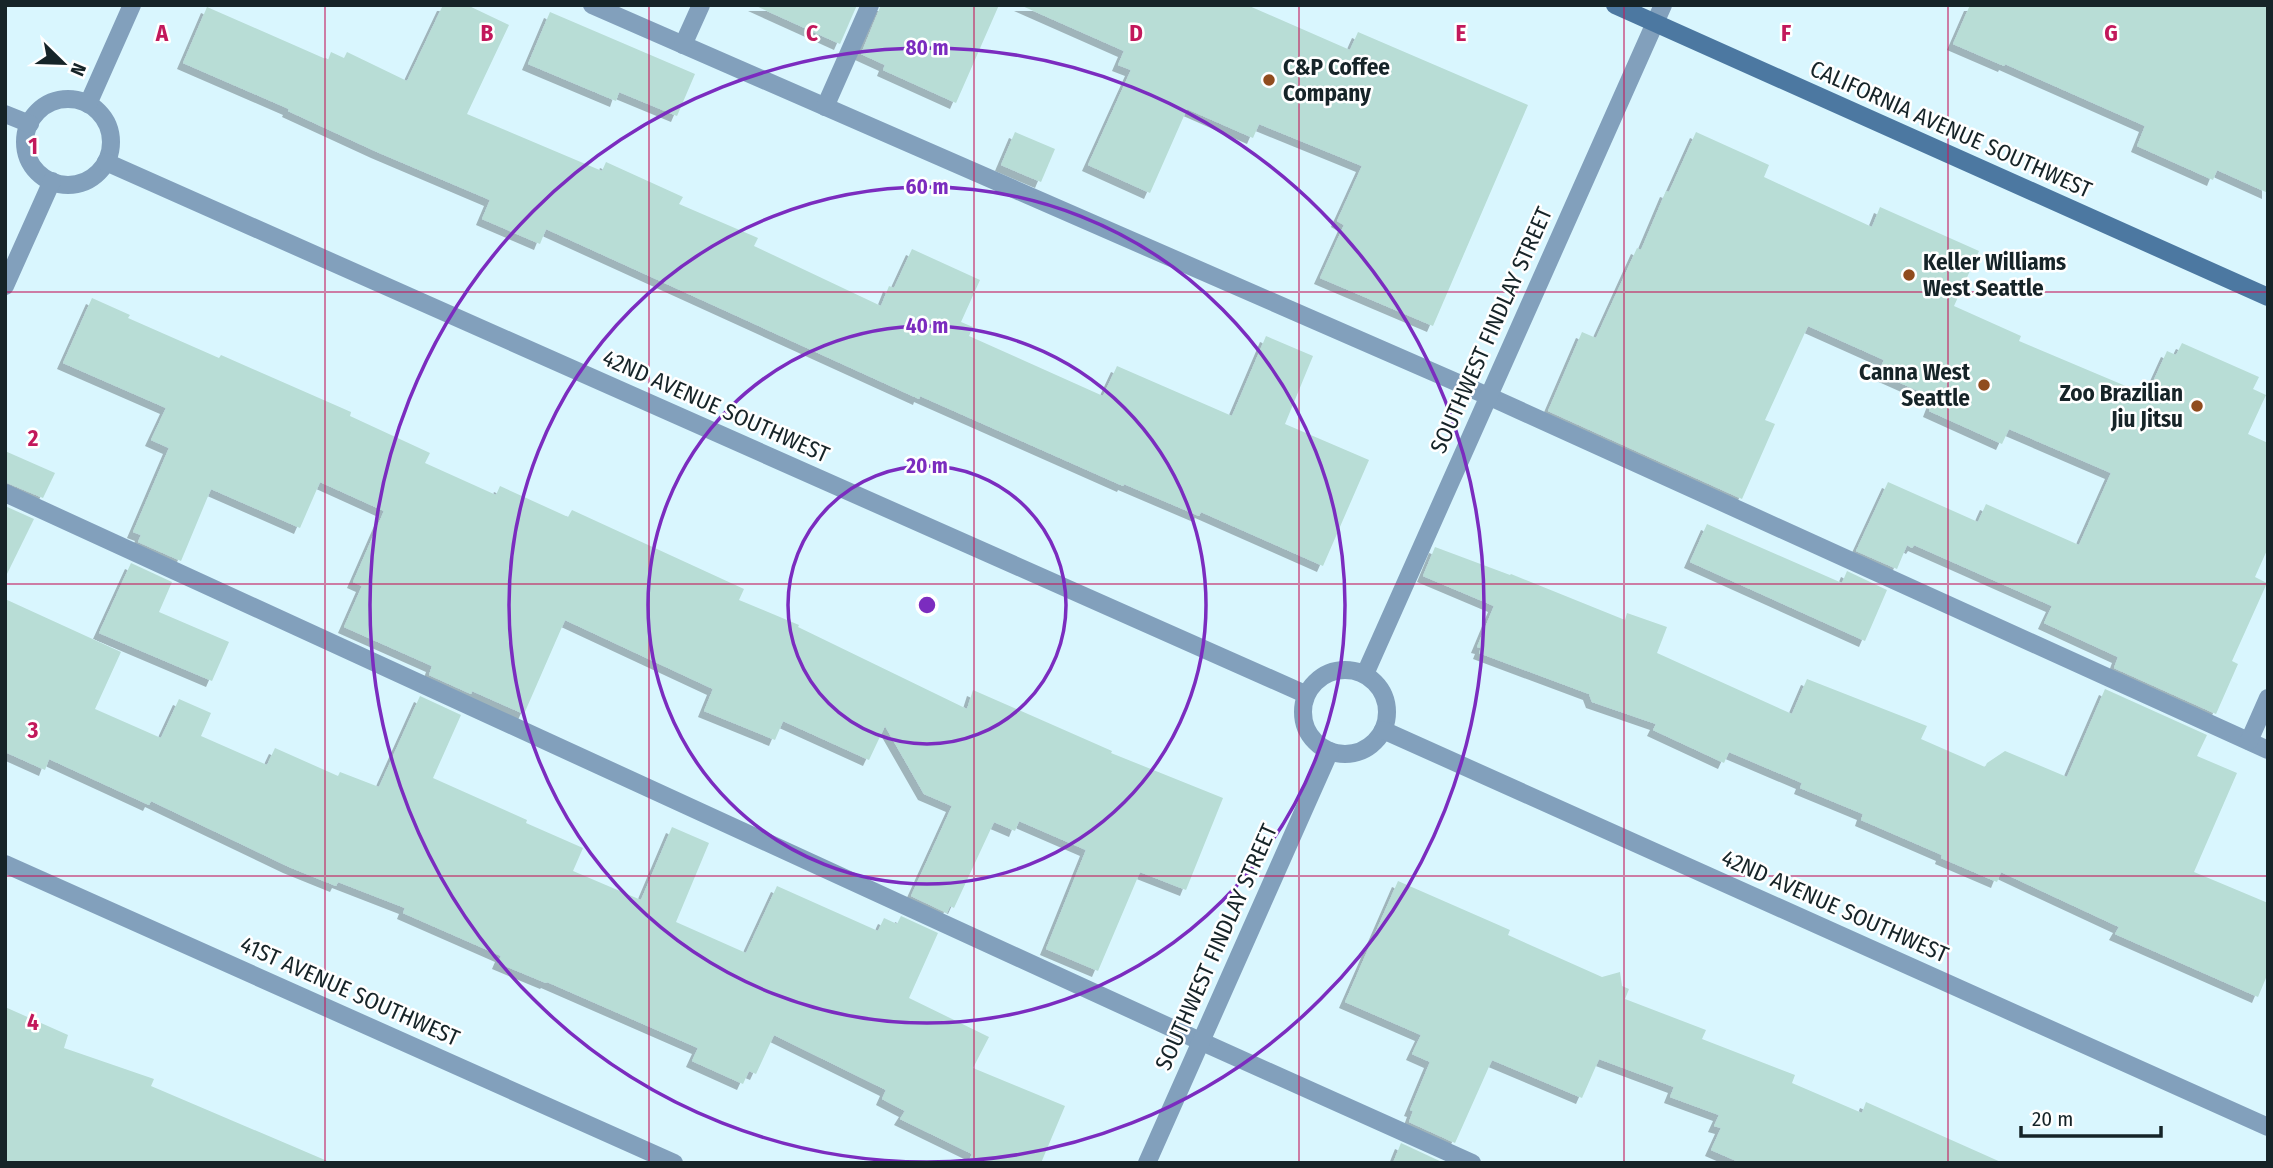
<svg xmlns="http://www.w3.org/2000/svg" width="2273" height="1168" font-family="'Fira Sans Condensed',sans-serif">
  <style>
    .building { fill: #b8ddd6; filter: url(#shadow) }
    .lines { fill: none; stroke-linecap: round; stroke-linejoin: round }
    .service { stroke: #82a0bc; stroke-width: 18 }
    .minor { stroke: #82a0bc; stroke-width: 18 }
    .secondary { stroke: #4c78a1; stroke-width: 18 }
    .grid { fill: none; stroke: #c2185b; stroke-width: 2; stroke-opacity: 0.55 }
    .ring { fill: none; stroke: #7b2cbf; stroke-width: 3.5 }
    .poi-dot { fill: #904c1e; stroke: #fff; stroke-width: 2.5 }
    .labels { text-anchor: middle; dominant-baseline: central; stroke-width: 5; stroke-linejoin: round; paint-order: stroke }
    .poi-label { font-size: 23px; font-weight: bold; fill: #162428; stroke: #fff; text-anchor: start }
    .street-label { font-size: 23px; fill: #162428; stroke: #fff }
    .grid-label { font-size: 23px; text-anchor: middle; font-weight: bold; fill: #c2185b; stroke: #fff; stroke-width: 5; stroke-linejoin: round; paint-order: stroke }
    .centre { fill: #7b2cbf; stroke: #fff; stroke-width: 3.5 }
    .ring-label { font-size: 21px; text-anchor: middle; font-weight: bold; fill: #7b2cbf; stroke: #fff; stroke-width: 5; stroke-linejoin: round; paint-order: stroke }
  </style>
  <defs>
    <filter id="shadow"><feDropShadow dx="-6" dy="6" stdDeviation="0" flood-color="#0004"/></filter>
  </defs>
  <rect width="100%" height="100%" fill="#d9f6fe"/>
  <g class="building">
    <path d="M443,5H467L509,25L467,114L602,171L606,162L683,197L679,204L758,238L754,246L881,306L889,286L894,288L912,249L980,280L961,322L973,327L969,336L1103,396L1117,366L1232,416L1266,336L1313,356L1285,424L1369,460L1323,566L1201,512L1199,516L1124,484L1123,486L920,396L919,399L546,229L540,244L482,219L490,200L377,152L288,111L289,109L183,63L207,7L328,60L331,52L344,58L347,52L407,81Z"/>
    <path d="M754,5H857L840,44Z"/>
    <path d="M881,5H999L956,103L883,70L885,65L861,54Z"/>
    <path d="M1020,5H1247L1350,50L1358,32L1528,105L1433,326L1320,278L1344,225L1337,221L1362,166L1259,124L1253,138L1187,109L1150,193L1088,165L1131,70L1118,65L1124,51Z"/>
    <path d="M1970,5H2268V193L2217,170L2213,180L2137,146L2145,126L2005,64L2004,66L1953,44Z"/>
    <path d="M550,12L695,74L677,116L619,92L616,101L528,64Z"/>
    <path d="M1015,132L1055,149L1041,182L1001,165Z"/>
    <path d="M1696,132L1769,165L1764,177L1872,227L1880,207L1979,251L1954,306L2021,336L2019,341L2147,395L2167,351L2176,355L2182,343L2259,377L2253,389L2266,395L2248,434L2268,443V548L2255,577L2267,583L2232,661L2238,664L2216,714L2114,668L2118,657L2044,623L2052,606L1914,545L1912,548L1907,545L1897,569L1856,551L1888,482L1978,522L1986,504L2079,545L2111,473L2009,429L2002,444L1929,411L1934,398L1878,373L1884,360L1808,326L1765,420L1775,424L1742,499L1548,411L1582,332L1596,338L1637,248L1641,250L1666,191L1669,192Z"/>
    <path d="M92,298L130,315L128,318L219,358L221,355L351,412L350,416L430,453L425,463L496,495L500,486L568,517L572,510L744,589L739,600L799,625L798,627L967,709L973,690L1112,751L1111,753L1223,798L1186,890L1140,872L1098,971L1046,949L1086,850L1019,821L1015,831L994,822L954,908L950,906L947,913L911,896L952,806L924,794L885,726L869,760L783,721L775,740L704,711L713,689L565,620L524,714L472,691L471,694L429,675L432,666L344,627L362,586L353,582L384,511L320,482L300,528L211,489L181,561L138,542L141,535L133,532L169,448L151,440L166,408L63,363Z"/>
    <path d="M5,451L55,473L43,498L5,482Z"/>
    <path d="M5,506L34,519L5,578Z"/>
    <path d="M1707,524L1842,583L1847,571L1887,590L1865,641L1690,562Z"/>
    <path d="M1435,547L1510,575L1511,574L1625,620L1627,613L1667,627L1657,653L1792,714L1807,679L1927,726L1921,739L1985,767L1987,763L2005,751L2067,777L2105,689L2207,735L2197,756L2237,773L2194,872L2268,903V973L2258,997L2115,934L2119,927L2001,872L1997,882L1941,858L1942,855L1861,820L1863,814L1800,788L1802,783L1729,752L1724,763L1653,730L1656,724L1592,702L1589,694L1479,653L1481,648L1477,647L1494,606L1423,576Z"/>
    <path d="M131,563L172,582L159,612L229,642L212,681L99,633Z"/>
    <path d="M5,599L121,652L95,709L161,738L179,699L211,713L201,736L267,765L275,748L338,776L340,772L379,787L420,696L461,715L433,778L527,820L526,823L583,848L573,871L641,900L672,827L709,843L676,922L746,953L777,886L878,931L884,918L897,924L901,916L938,933L909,998L989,1037L973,1068L1065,1106L1041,1163H968L972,1154L900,1119L905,1111L882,1099L886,1090L774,1035L756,1074L749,1071L743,1084L692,1061L698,1048L547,982L546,983L498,963L501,956L403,913L405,908L338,882L336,886L289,867L151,801L149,805L49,759L45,770L5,752Z"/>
    <path d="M1398,881L1510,930L1508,935L1602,977L1620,972L1622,986L1629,989L1625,999L1706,1030L1702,1039L1795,1075L1792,1083L1862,1113L1866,1102L2003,1163H1741L1711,1150L1721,1128L1714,1126L1719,1115L1670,1097L1674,1087L1599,1059L1582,1098L1492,1060L1455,1143L1409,1122L1413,1111L1410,1110L1430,1062L1412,1054L1421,1035L1345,1002Z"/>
    <path d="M5,1007L68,1035L64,1048L154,1079L151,1086L332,1163H5Z"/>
    <path d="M1401,1143L1444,1163H1393Z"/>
  </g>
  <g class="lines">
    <g class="service">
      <path d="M592,5L1488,396L2268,750"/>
      <path d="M683,45L701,5"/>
      <path d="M825,107L870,5"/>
      <path d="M5,493L1200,1041L1472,1163"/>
      <path d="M2249,741L2268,698"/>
    </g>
    <g class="minor">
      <circle cx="68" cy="142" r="43"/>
      <path d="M88,104L132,5"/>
      <path d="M5,114L30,124"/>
      <path d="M106,162L1305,694"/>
      <path d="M5,286L52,181"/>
      <circle cx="1345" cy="712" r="42"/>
      <path d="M1365,674L1663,5"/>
      <path d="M1383,730L2268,1127"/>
      <path d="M5,864L674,1163"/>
      <path d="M1147,1163L1330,751"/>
    </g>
    <path class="secondary" d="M1615,5L2268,297"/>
  </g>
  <path class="grid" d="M325,5V1163M649,5V1163M974,5V1163M1299,5V1163M1624,5V1163M1948,5V1163M5,292H2268M5,584H2268M5,876H2268"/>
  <g class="ring">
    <circle cx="927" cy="605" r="139"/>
    <circle cx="927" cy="605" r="279"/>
    <circle cx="927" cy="605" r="418"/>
    <circle cx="927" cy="605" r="557"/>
  </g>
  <g class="poi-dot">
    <circle cx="1269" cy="80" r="7"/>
    <circle cx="1909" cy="275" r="7"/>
    <circle cx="1984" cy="385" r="7"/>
    <circle cx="2197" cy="406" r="7"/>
  </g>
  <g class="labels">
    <g class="poi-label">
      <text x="1283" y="67">C&amp;P Coffee<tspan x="1283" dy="26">Company</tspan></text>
      <text x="1923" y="262">Keller Williams<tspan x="1923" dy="26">West Seattle</tspan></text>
      <text x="1970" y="372" text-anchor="end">Canna West<tspan x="1970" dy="26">Seattle</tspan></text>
      <text x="2183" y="393" text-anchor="end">Zoo Brazilian<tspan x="2183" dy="26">Jiu Jitsu</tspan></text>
    </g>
    <g class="street-label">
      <text transform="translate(1951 129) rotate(24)">CALIFORNIA AVENUE SOUTHWEST</text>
      <text transform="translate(1491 330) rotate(-66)">SOUTHWEST FINDLAY STREET</text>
      <text transform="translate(716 406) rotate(24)">42ND AVENUE SOUTHWEST</text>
      <text transform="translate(1835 906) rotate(24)">42ND AVENUE SOUTHWEST</text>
      <text transform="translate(1216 947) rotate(-66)">SOUTHWEST FINDLAY STREET</text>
      <text transform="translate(350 991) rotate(24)">41ST AVENUE SOUTHWEST</text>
    </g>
  </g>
  <g class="grid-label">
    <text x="162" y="41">A</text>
    <text x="487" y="41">B</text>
    <text x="812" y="41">C</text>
    <text x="1136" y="41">D</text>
    <text x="1461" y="41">E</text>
    <text x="1786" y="41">F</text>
    <text x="2111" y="41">G</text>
    <text x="33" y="154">1</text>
    <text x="33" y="446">2</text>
    <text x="33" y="738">3</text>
    <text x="33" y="1030">4</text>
  </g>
  <circle cx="927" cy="605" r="10" class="centre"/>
  <g class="ring-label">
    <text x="927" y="55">80 m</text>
    <text x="927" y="194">60 m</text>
    <text x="927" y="333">40 m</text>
    <text x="927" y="473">20 m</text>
  </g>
  <rect width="2273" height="1168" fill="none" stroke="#162428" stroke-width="14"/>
  <g transform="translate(63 63) rotate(113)" stroke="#ffffff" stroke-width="5" paint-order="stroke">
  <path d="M0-5L12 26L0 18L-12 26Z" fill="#162428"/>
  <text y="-10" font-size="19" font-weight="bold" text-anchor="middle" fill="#162428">N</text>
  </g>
  <path d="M2021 1126v10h140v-10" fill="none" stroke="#162428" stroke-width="3.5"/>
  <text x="2032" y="1126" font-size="21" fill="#162428" stroke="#ffffff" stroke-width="5" paint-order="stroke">20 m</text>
</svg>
